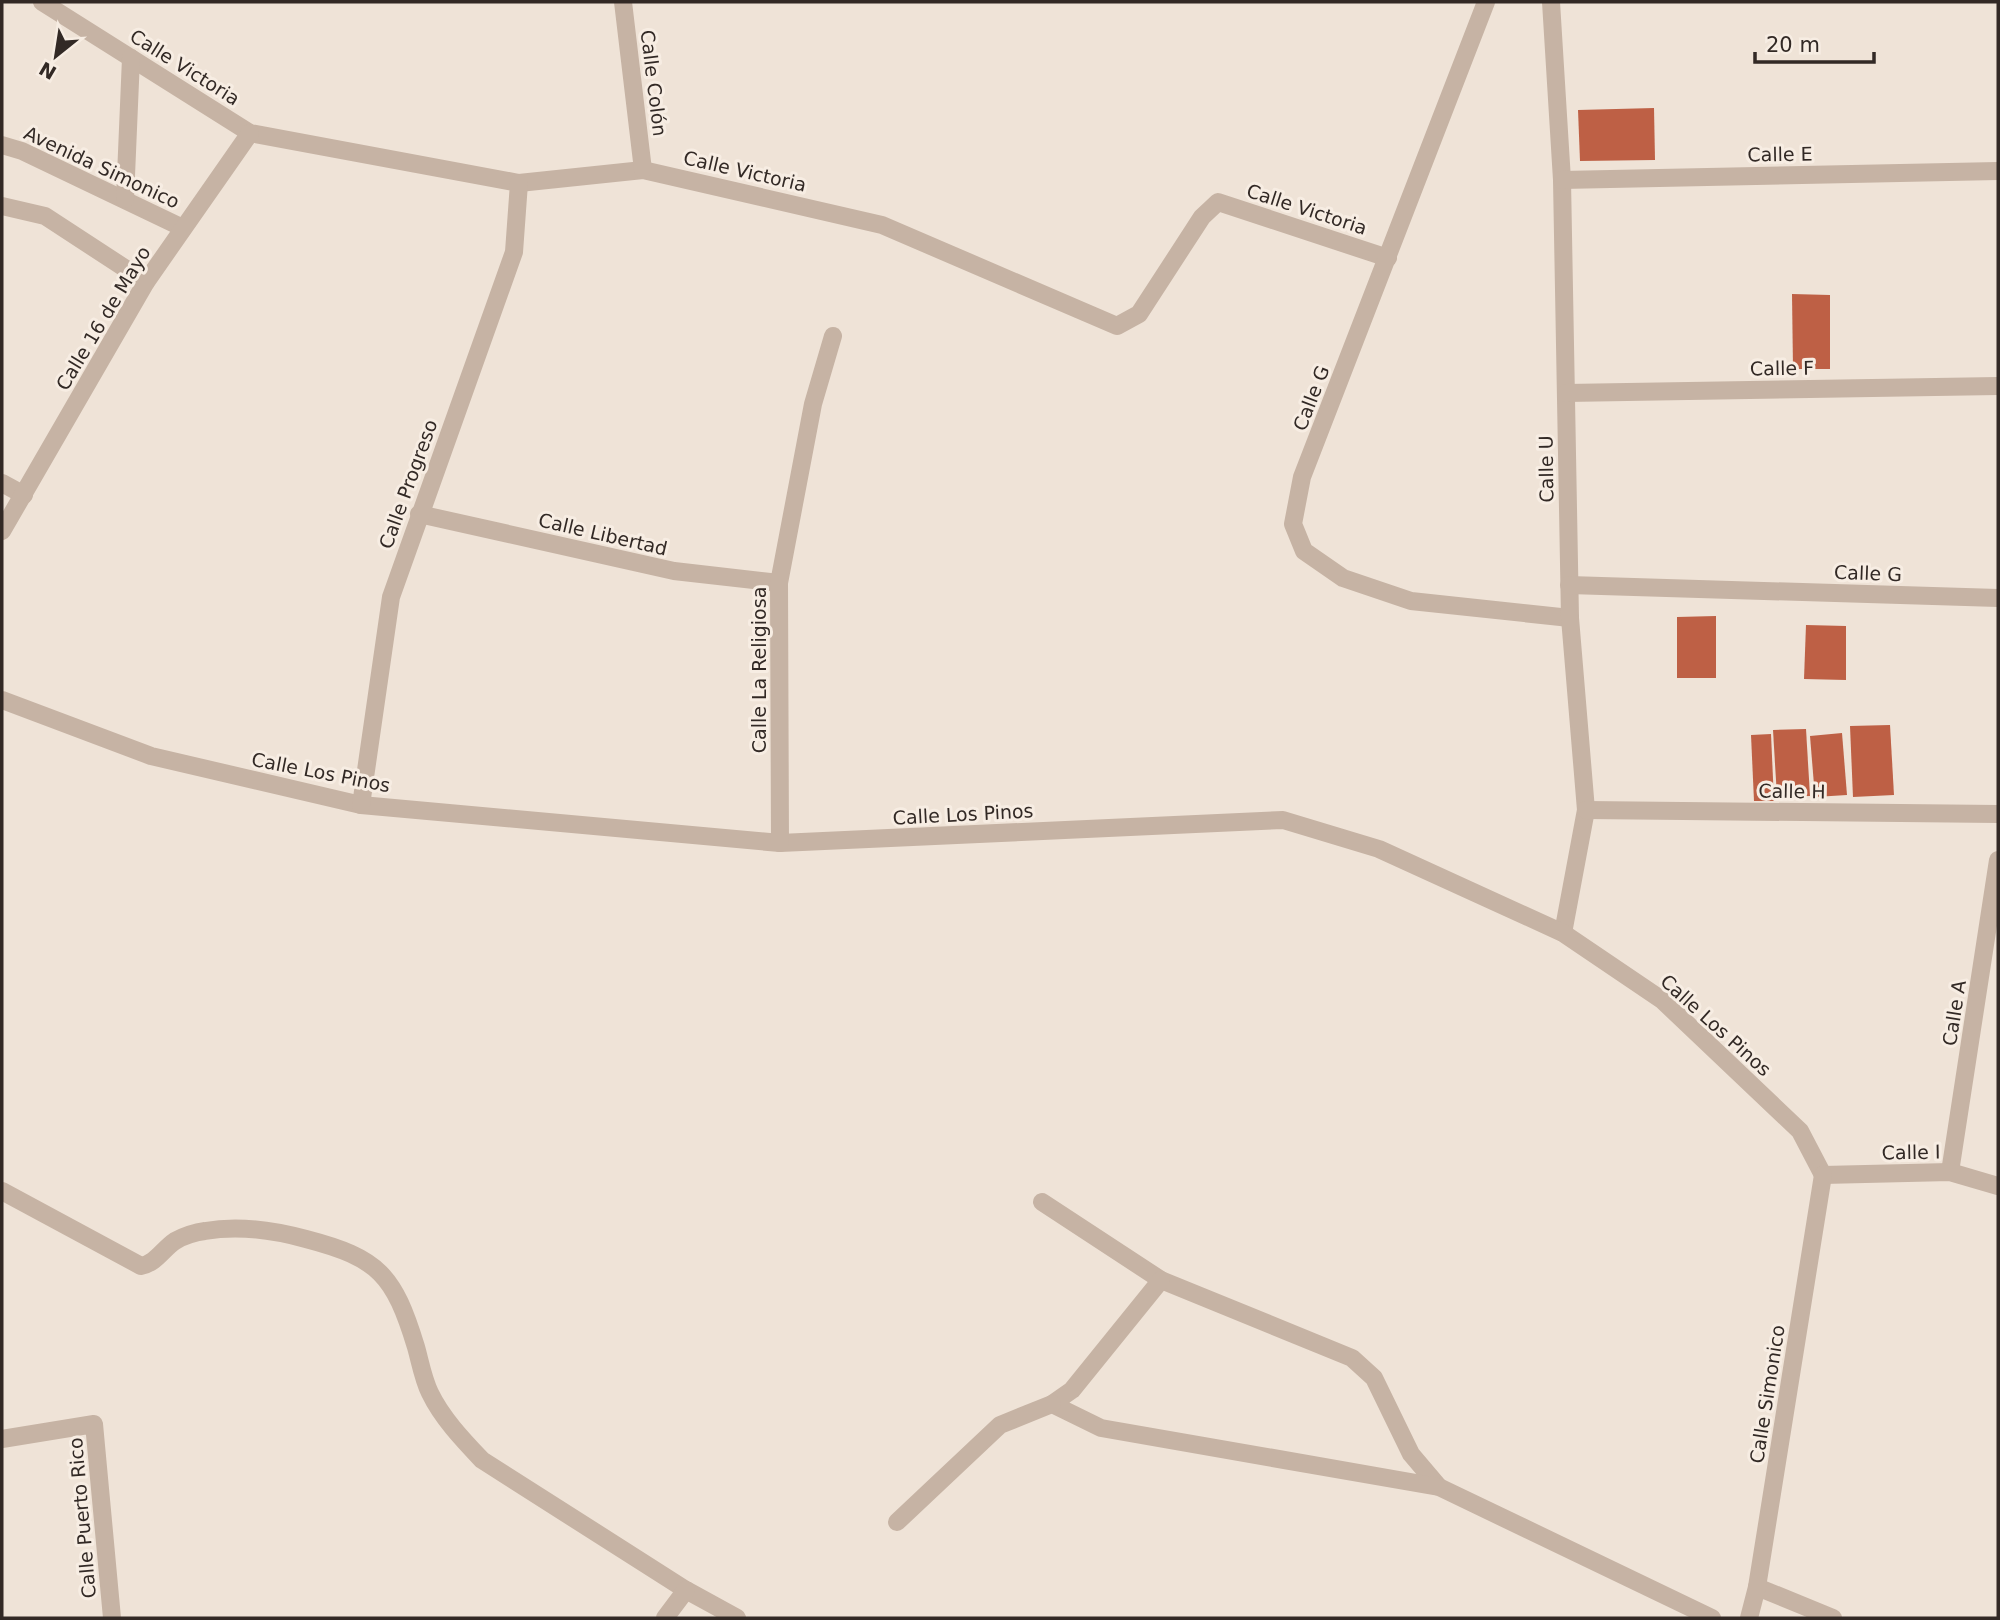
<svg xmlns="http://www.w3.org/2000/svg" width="2000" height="1620" font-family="'DejaVu Sans',sans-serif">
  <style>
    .building { fill: #be6045 }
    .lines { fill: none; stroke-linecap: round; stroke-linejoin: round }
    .lane { stroke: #c6b3a4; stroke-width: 18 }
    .street { stroke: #c6b3a4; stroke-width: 18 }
    .labels { text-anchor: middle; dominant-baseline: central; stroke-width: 6; stroke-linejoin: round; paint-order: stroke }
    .street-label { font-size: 19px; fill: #322925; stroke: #f7ede3 }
  </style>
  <rect width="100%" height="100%" fill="#efe3d7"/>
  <g class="building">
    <path d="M1654,108L1655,160L1580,161L1578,110Z"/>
    <path d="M1792,294L1830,295V369H1793Z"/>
    <path d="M1716,616V678H1677V617Z"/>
    <path d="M1806,625L1846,626V680L1804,679Z"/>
    <path d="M1890,725L1894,795L1853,797L1850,726Z"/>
    <path d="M1806,729L1810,796L1777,797L1773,730Z"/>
    <path d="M1842,733L1847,795L1815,797L1810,736Z"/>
    <path d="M1771,734L1774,801H1754L1751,735Z"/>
  </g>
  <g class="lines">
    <path class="lane" d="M2,1439L94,1424L112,1618"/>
    <g class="street">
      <path d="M42,2L250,133L519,183L643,170L882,225L1117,326L1139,314L1202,217L1218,202L1388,258"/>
      <path d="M623,2L643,170"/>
      <path d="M1486,2L1302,477L1293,524L1304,551L1343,578L1411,601L1570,618"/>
      <path d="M1551,2L1562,180L1570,618L1586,810L1563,933"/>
      <path d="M2,145L22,151L183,228"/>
      <path d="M1562,180L1998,171"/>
      <path d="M125,199L131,58"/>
      <path d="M2,206L45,216L146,282"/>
      <path d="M1566,393L1998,386"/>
      <path d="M2,483L24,495"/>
      <path d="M419,514L674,571L779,583"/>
      <path d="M2,531L146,282L250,133"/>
      <path d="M1569,585L1998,598"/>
      <path d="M2,700L151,756L361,805L780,843L1283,820L1379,849L1563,933L1662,1000L1800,1131L1823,1175"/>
      <path d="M361,805L391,597L514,252L519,183"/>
      <path d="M1586,810L1998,814"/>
      <path d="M780,843L779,583L813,404L833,336"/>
      <path d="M1950,1172L1998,860"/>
      <path d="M1823,1175L1950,1172L1998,1186"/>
      <path d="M2,1191L141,1266C156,1263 163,1249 175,1241C183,1236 196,1232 205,1231C238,1225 273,1230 306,1239C379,1258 394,1275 416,1347C420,1361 423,1379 430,1393C442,1418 463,1440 482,1460L686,1590L737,1618"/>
      <path d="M1042,1202L1161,1280L1352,1358L1374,1378L1411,1454L1439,1487"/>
      <path d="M1161,1280L1072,1390L1052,1404L1101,1428L1439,1487L1712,1618"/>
      <path d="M897,1522L1000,1425L1052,1404"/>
      <path d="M1757,1587L1833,1618"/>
      <path d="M665,1618L686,1590"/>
      <path d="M1749,1618L1757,1587L1823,1175"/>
    </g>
  </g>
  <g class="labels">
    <g class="street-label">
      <text transform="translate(185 67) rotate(32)">Calle Victoria</text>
      <text transform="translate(654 83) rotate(83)">Calle Colón</text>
      <text transform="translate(1780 154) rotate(-1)">Calle E</text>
      <text transform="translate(102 167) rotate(25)">Avenida Simonico</text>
      <text transform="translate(745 171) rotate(13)">Calle Victoria</text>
      <text transform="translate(1307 209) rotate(18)">Calle Victoria</text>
      <text transform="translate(103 318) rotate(-59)">Calle 16 de Mayo</text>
      <text transform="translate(1782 368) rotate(-1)">Calle F</text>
      <text transform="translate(1311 398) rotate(-69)">Calle G</text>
      <text transform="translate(1546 469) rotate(-91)">Calle U</text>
      <text transform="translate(408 484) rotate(-70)">Calle Progreso</text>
      <text transform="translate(603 534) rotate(13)">Calle Libertad</text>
      <text transform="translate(1868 573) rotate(2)">Calle G</text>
      <text transform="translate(759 670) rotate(-90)">Calle La Religiosa</text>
      <text transform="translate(321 772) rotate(11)">Calle Los Pinos</text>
      <text transform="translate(1792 791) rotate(1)">Calle H</text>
      <text transform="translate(963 814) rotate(-3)">Calle Los Pinos</text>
      <text transform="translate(1954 1013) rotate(-81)">Calle A</text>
      <text transform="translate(1716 1025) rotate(42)">Calle Los Pinos</text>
      <text transform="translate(1911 1152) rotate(-1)">Calle I</text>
      <text transform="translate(1767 1394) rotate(-81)">Calle Simonico</text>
      <text transform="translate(82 1518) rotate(-95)">Calle Puerto Rico</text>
    </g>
  </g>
  <rect width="2000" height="1620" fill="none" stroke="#322925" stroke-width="7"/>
  <g transform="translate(56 56) rotate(210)" stroke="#f7ede3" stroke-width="5" paint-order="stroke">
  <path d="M0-5L12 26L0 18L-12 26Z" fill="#322925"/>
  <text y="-10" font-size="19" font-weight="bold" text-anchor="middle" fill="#322925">N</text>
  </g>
  <path d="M1755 52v10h119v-10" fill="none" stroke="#322925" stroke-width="3.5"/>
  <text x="1766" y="52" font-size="21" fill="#322925" stroke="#f7ede3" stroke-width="5" paint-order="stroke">20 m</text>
</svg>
